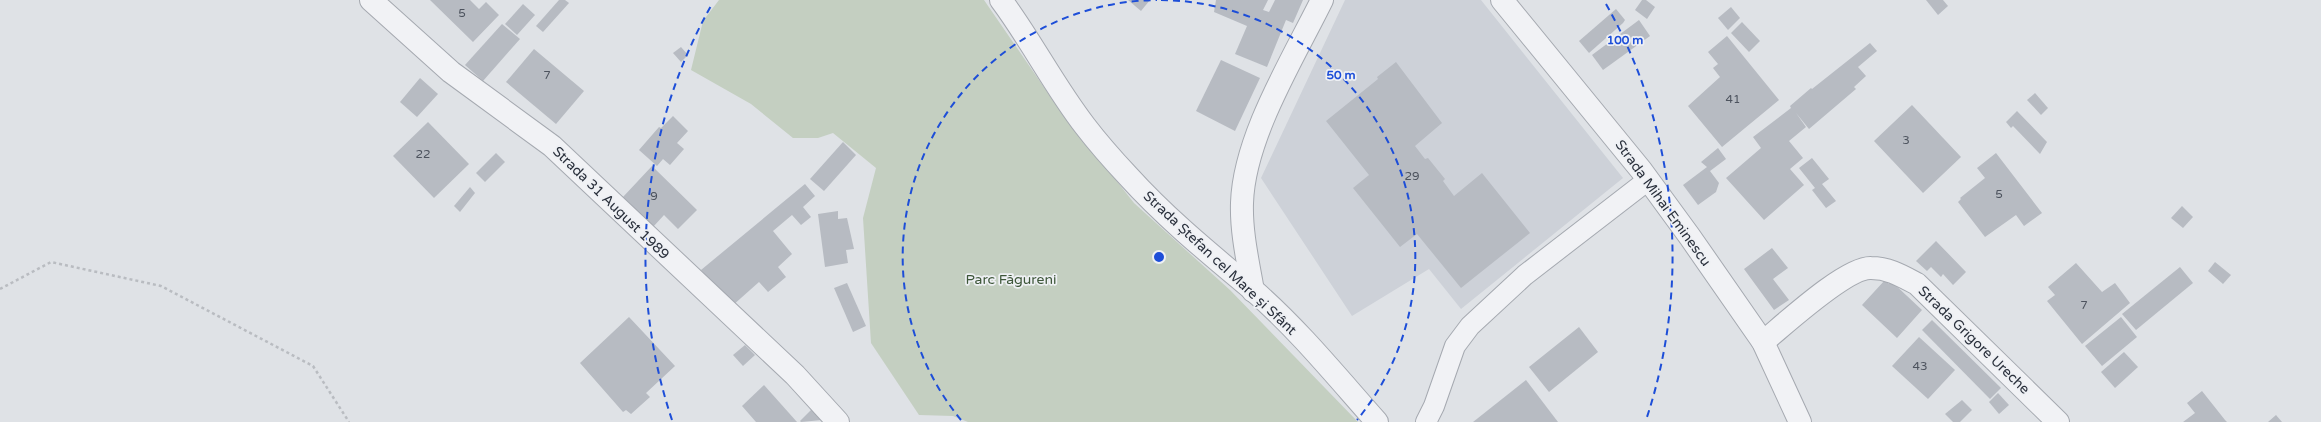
<svg xmlns="http://www.w3.org/2000/svg" width="2321" height="422" font-family="'Varela Round',sans-serif">
  <style>
    .built { fill: #cdd1d8 }
    .green { fill: #c4cfc1 }
    .building { fill: #b7bbc2 }
    .lines { fill: none; stroke-linecap: round; stroke-linejoin: round }
    .lane-casing { stroke: #a5a9b0; stroke-width: 22 }
    .street-casing { stroke: #a5a9b0; stroke-width: 24 }
    .path { stroke: #b9bcc1; stroke-width: 2.5; stroke-dasharray: 3 3; stroke-linecap: butt }
    .lane { stroke: #f1f2f5; stroke-width: 20 }
    .street { stroke: #f1f2f5; stroke-width: 22 }
    .ring { fill: none; stroke: #1d4ed8; stroke-width: 2; stroke-dasharray: 7 5 }
    .labels { text-anchor: middle; dominant-baseline: central; stroke-width: 3.5; stroke-linejoin: round; paint-order: stroke }
    .number-label { font-size: 12px; fill: #4d535e }
    .street-label { font-size: 14px; fill: #2a303c; stroke: #eef0f4 }
    .park-label { font-size: 14px; fill: #3d5639; stroke: #eef0f4 }
    .centre { fill: #1d4ed8; stroke: #eef0f4; stroke-width: 2 }
    .ring-label { font-size: 12px; text-anchor: middle; font-weight: bold; fill: #1d4ed8; stroke: #eef0f4; stroke-width: 3.5; stroke-linejoin: round; paint-order: stroke }
  </style>
  <rect width="100%" height="100%" fill="#dfe2e6"/>
  <path class="built" d="M1345,0H1481L1623,178L1461,309L1429,269L1352,316L1261,178Z"/>
  <path class="green" d="M719,0H984L1052,99L1134,203L1230,290L1358,422H968L953,416L919,415L871,343L863,218L876,168L833,133L818,138H793L751,104L691,70L703,21Z"/>
  <g class="building">
    <path d="M430,0H470L479,9L486,2L499,15L473,42Z"/>
    <path d="M559,0H565L569,3L543,32L536,26Z"/>
    <path d="M1128,0H1150L1141,11Z"/>
    <path d="M1216,0H1268L1263,10L1269,12L1275,0H1303L1293,23L1286,20L1267,67L1235,54L1247,26L1214,12Z"/>
    <path d="M1642,0H1646L1655,7L1647,19L1635,10Z"/>
    <path d="M1926,0H1943L1948,6L1938,15Z"/>
    <path d="M523,4L535,15L517,35L505,24Z"/>
    <path d="M1731,7L1740,18L1728,30L1718,18Z"/>
    <path d="M1616,9L1625,20L1623,23L1589,53L1579,41Z"/>
    <path d="M1639,20L1650,36L1603,70L1592,55Z"/>
    <path d="M1742,22L1760,41L1749,52L1731,33Z"/>
    <path d="M502,24L520,39L483,81L465,65Z"/>
    <path d="M1727,36L1779,100L1722,147L1688,106L1720,77L1713,68L1718,64L1708,52Z"/>
    <path d="M1870,43L1877,51L1858,67L1866,76L1854,87L1856,89L1809,129L1796,113L1806,127L1789,141L1803,158L1790,169L1804,185L1764,220L1726,178L1761,148L1753,137L1791,108L1790,106L1811,88L1812,89Z"/>
    <path d="M681,47L688,55L681,62L673,53Z"/>
    <path d="M534,49L584,91L556,124L506,82Z"/>
    <path d="M1221,60L1260,78L1235,131L1196,111Z"/>
    <path d="M1396,62L1442,123L1415,146L1425,159L1428,158L1445,179L1443,181L1454,196L1482,173L1530,233L1461,288L1417,234L1400,247L1353,188L1369,175L1326,121L1378,79L1377,77Z"/>
    <path d="M420,78L438,94L417,117L400,102Z"/>
    <path d="M2035,93L2048,108L2041,115L2027,100Z"/>
    <path d="M1912,105L1961,157L1923,193L1874,141Z"/>
    <path d="M2017,111L2047,142L2040,154L2013,126L2011,128L2006,122Z"/>
    <path d="M673,116L688,131L677,143L684,149L670,165L663,159L657,166L639,150L659,127L661,128Z"/>
    <path d="M428,122L469,164L434,198L393,156Z"/>
    <path d="M843,142L856,155L824,191L810,179Z"/>
    <path d="M1718,148L1726,159L1710,171L1719,183L1716,192L1698,205L1683,185L1707,167L1701,162Z"/>
    <path d="M496,153L505,162L485,182L476,173Z"/>
    <path d="M1996,153L2042,213L2024,226L2016,215L1985,237L1958,202L1961,199L1960,198L1985,178L1977,168Z"/>
    <path d="M1812,158L1829,179L1822,184L1836,201L1826,208L1812,190L1815,188L1799,168Z"/>
    <path d="M652,166L697,210L678,229L664,215L653,227L623,197Z"/>
    <path d="M805,184L815,196L803,207L811,217L801,225L792,215L773,231L792,254L778,267L786,277L768,292L759,282L732,306L701,270Z"/>
    <path d="M470,187L475,193L460,212L454,206Z"/>
    <path d="M2182,206L2193,217L2183,228L2171,218Z"/>
    <path d="M838,211V219L847,218L854,249L846,250L848,263L825,267L818,214Z"/>
    <path d="M1936,241L1966,272L1953,285L1943,274L1941,277L1931,267L1927,271L1916,261Z"/>
    <path d="M1772,248L1788,268L1773,279L1789,300L1774,310L1744,269Z"/>
    <path d="M2215,262L2231,275L2223,284L2208,271Z"/>
    <path d="M2076,263L2102,292L2115,283L2130,303L2082,344L2047,301L2055,295L2048,287Z"/>
    <path d="M2180,267L2193,283L2136,330L2122,314Z"/>
    <path d="M1885,280L1889,284L1891,281L1922,310L1897,338L1862,305Z"/>
    <path d="M847,283L866,326L853,332L834,288Z"/>
    <path d="M629,317L675,366L646,393L650,397L631,414L626,410L623,412L580,363Z"/>
    <path d="M2121,317L2137,337L2102,366L2085,346Z"/>
    <path d="M1932,320L2001,388L1990,399L1922,330Z"/>
    <path d="M1579,327L1598,352L1549,392L1529,367Z"/>
    <path d="M1919,337L1955,370L1928,399L1892,366Z"/>
    <path d="M745,345L755,355L743,366L733,355Z"/>
    <path d="M2124,352L2138,367L2115,388L2101,372Z"/>
    <path d="M1526,380L1558,422H1473Z"/>
    <path d="M764,385L797,422H756L742,406Z"/>
    <path d="M2202,391L2225,420L2227,422H2183L2195,413L2187,403Z"/>
    <path d="M1998,393L2009,405L1999,414L1989,402Z"/>
    <path d="M1962,400L1972,410L1960,422H1953L1945,414Z"/>
    <path d="M812,409L822,420L801,422L800,421Z"/>
    <path d="M2276,415L2282,422H2268Z"/>
  </g>
  <g class="lines">
    <g class="lane-casing">
      <path id="lane" d="M1426,422L1434,406L1455,346L1470,326L1525,275L1648,180"/>
    </g>
    <g class="street-casing">
      <g id="street">
        <path d="M371,0L451,72L552,146L795,375L838,422"/>
        <path d="M1001,0C1031,40 1054,86 1085,126C1098,143 1113,160 1128,176C1167,219 1209,253 1253,290C1298,329 1337,377 1377,422"/>
        <path d="M1502,0L1641,170L1690,237L1763,342L1800,422"/>
        <path d="M1253,291C1248,262 1241,232 1242,203C1244,137 1293,59 1322,0"/>
        <path d="M1763,342C1784,325 1846,267 1871,268C1889,268 1902,276 1917,284L2058,422"/>
      </g>
    </g>
    <path class="path" d="M0,289L51,262L161,286L313,366L349,422"/>
    <use href="#lane" class="lane"/>
    <use href="#street" class="street"/>
  </g>
  <g class="ring">
    <path d="M961 420A257 257 0 0 1 1157 0M1161 0A257 257 0 0 1 1357 420"/>
    <path d="M672 420A514 514 0 0 1 712 4M1606 4A514 514 0 0 1 1646 420"/>
  </g>
  <g class="labels">
    <g class="number-label">
      <text x="462" y="13">5</text>
      <text x="547" y="75">7</text>
      <text x="1733" y="99">41</text>
      <text x="1906" y="140">3</text>
      <text x="423" y="154">22</text>
      <text x="1412" y="176">29</text>
      <text x="1999" y="194">5</text>
      <text x="654" y="196">9</text>
      <text x="2084" y="305">7</text>
      <text x="1920" y="366">43</text>
    </g>
    <g class="street-label">
      <text transform="translate(611 203) rotate(44)">Strada 31 August 1989</text>
      <text transform="translate(1663 203) rotate(54)">Strada Mihai Eminescu</text>
      <text transform="translate(1220 263) rotate(43)">Strada Ștefan cel Mare și Sfânt</text>
      <text transform="translate(1974 340) rotate(44)">Strada Grigore Ureche</text>
    </g>
    <g class="park-label">
      <text x="1011" y="279">Parc Făgureni</text>
    </g>
  </g>
  <circle cx="1159" cy="257" r="6" class="centre"/>
  <g class="ring-label">
    <text x="1625" y="44">100 m</text>
    <text x="1341" y="79">50 m</text>
  </g>
</svg>
